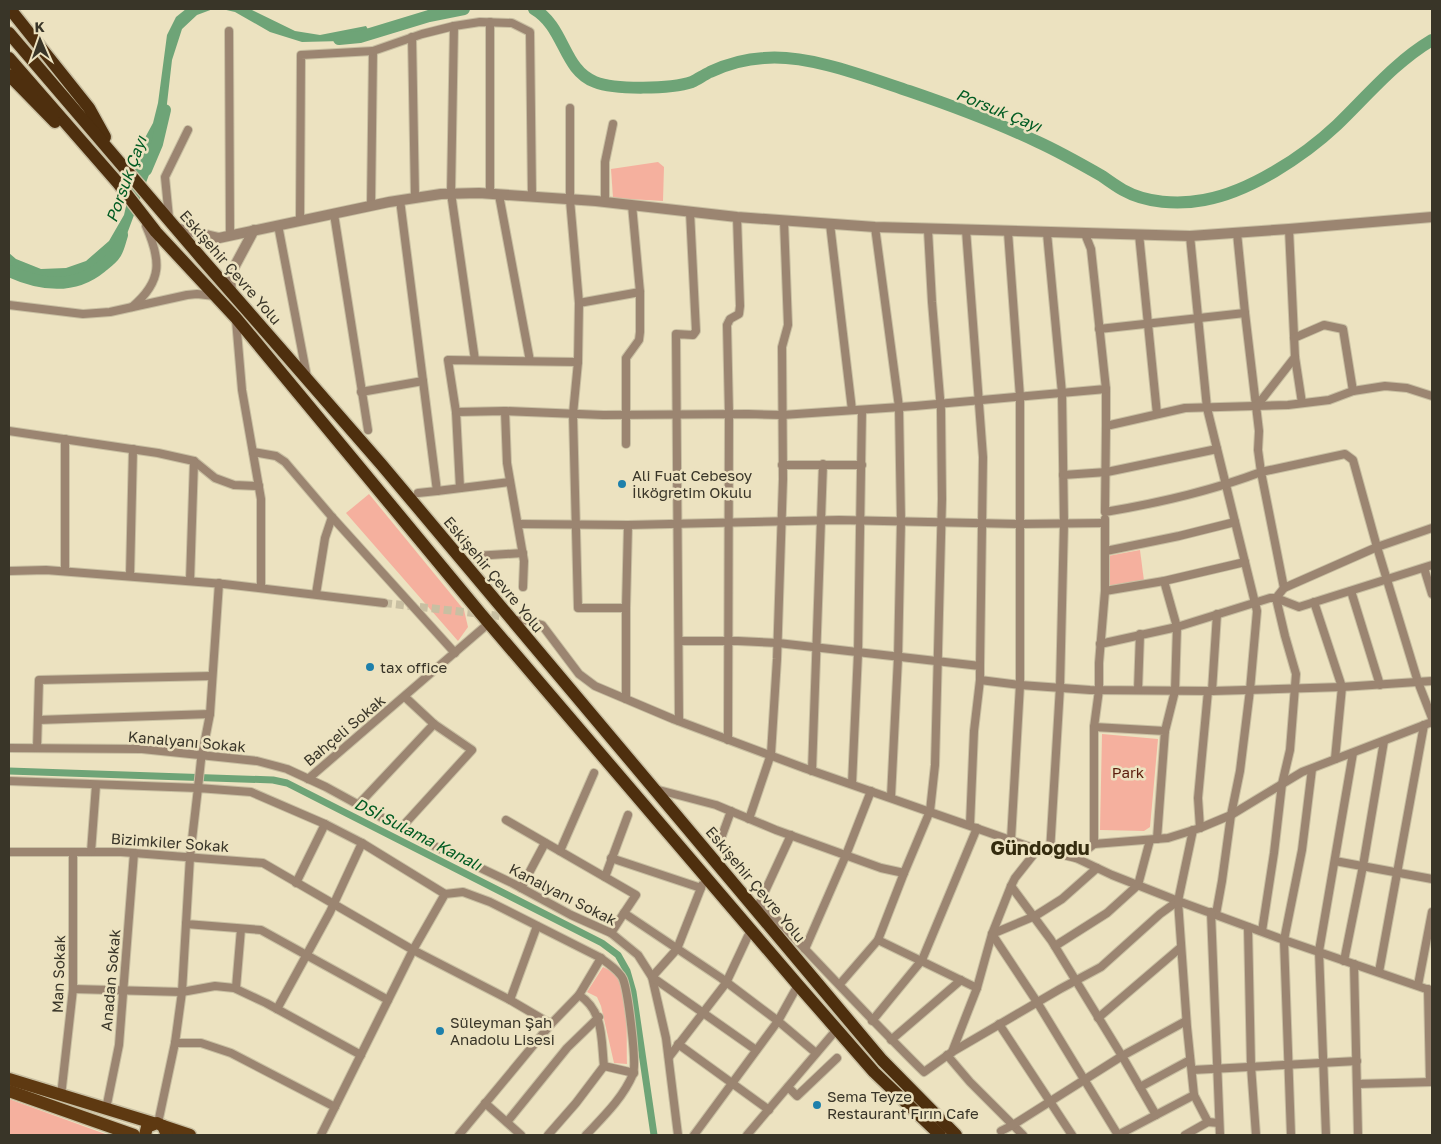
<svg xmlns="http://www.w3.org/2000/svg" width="1441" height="1144" font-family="'Golos Text',sans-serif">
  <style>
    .green { fill: #f5b09e }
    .water { fill: #6ea477 }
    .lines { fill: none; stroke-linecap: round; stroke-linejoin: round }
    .canal { stroke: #6ea477; stroke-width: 7 }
    .river { stroke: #6ea477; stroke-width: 12 }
    .minor-tunnel { stroke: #c8bfa2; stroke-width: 8; stroke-dasharray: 8 4; stroke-linecap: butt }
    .minor-casing { stroke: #c8bfa2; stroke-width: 10 }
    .tertiary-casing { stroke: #c8bfa2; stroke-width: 12 }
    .primary-casing { stroke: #c8bfa2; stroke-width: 15 }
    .trunk-casing { stroke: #c8bfa2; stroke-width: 15 }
    .minor { stroke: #9b8571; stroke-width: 8 }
    .tertiary { stroke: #9b8571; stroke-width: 10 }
    .primary { stroke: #5e3911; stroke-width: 12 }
    .trunk { stroke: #4e2f0e; stroke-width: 12 }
    .poi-dot { fill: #1e80ab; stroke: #ece2c0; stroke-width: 2 }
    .labels { text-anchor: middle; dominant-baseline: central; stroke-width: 5; stroke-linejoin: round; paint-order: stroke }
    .street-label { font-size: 15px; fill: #393528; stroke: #ece2c0 }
    .poi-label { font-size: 15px; fill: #393528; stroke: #ece2c0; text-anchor: start }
    .park-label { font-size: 15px; fill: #5b1e0d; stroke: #ece2c0 }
    .water-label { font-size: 16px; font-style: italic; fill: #005b22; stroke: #ece2c0 }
    .district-label { font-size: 20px; font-weight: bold; fill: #342b0e; stroke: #ece2c0 }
  </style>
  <rect width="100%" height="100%" fill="#ece2c0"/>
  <g class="green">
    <path d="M658,162L664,167L663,201L613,198L611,169Z"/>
    <path d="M369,494L464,610L468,627L458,641L346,513Z"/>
    <path d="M1140,550L1144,581L1108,591V556Z"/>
    <path d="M1102,734L1158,739L1150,827L1144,831L1100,830Z"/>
    <path d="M603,967C610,970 616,974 620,982C629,1001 626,1041 627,1064L614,1063L601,1006L597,997L587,992Z"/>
    <path d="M9,1099L108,1135H9Z"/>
  </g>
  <g class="water">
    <path d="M186,9H213L197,15L182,29L172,60L165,121L154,141L150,172L124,242L108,260L81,276L64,282L11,273L9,272V253L16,259L41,269L66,268L86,261L109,241L124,215L140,147L153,123L158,103L167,35L176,17Z"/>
    <path d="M222,9H250L295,31L320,35L366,26L370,33L342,41L302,42L270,32L235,12Z"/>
  </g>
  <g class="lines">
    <path class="canal" d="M9,771L273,780L287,783L602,943L618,955L627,971L633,992L654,1135"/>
    <g class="river">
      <path d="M534,9C565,27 563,70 595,82C615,90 671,89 692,82C698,79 704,75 710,72C727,64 746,59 764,58C808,54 867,77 909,91C953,106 996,122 1038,142C1060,152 1081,164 1102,176C1109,181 1116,186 1123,190C1146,203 1178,205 1204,200C1249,192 1303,157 1337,125C1368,95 1395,62 1432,40"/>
      <path d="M339,39L360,37L429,16L464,9"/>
      <path d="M146,170L157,144L165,110"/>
      <path d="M9,271C40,285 73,290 101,267C106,263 112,259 115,254C119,248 120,241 122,235"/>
    </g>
    <path class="minor-tunnel" d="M384,603L509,617"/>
    <g class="minor-casing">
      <g id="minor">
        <path d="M490,22V194"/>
        <path d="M454,26L451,193L475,360"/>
        <path d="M229,31L230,236"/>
        <path d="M412,37L415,197"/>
        <path d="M499,195L530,361"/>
        <path d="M605,202V162L613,124"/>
        <path d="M371,206L373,51L422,34L454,26L480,22L512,23L530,32L532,197"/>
        <path d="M334,214L368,430"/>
        <path d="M169,218L165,177L188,130"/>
        <path d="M300,220L301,55L373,51"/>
        <path d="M830,224L852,410"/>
        <path d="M278,225L307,377"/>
        <path d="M875,227L899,407L901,521L898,658L891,797"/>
        <path d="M1289,229L1295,357L1302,403"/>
        <path d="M966,230L983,457L980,666"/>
        <path d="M1008,232L1020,397V685L1011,840"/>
        <path d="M1047,233L1062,393L1064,523L1060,687L1050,852"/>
        <path d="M1237,233L1245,313"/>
        <path d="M1139,234L1157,414"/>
        <path d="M1190,236L1207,408L1257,611L1250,690L1240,771L1231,815L1222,881L1216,914"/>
        <path d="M579,303L640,292"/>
        <path d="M9,305L83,314L110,312L187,295L197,294L215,296"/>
        <path d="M132,307C163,281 161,260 146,226"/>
        <path d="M236,320L242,390L261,499V587"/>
        <path d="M1099,329L1245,313L1259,431L1258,450L1261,472C1211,491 1159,503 1105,512L1106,426"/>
        <path d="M1294,338L1324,325L1343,329L1353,391"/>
        <path d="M578,362L573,414L578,608H626V699"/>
        <path d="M1106,389V426L1185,408L1288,405L1329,400L1353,391L1385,386L1407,388L1432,396"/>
        <path d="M361,392L423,381L400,200"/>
        <path d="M1256,407L1295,357"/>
        <path d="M505,411L507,463L524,561L523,587"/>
        <path d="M456,412L505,411L603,415L748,414L782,415L915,406L1106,389L1091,249L1085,234"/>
        <path d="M9,431L158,453L194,461L215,478L234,485L259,486"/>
        <path d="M65,439V571"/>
        <path d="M626,444V358L639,340L640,332V292L632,205"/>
        <path d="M253,452L276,456L285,462L332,517L455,653"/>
        <path d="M782,465H862"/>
        <path d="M1063,475L1107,472L1217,449"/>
        <path d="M460,488L456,412L448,360L578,362L579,303L570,200V108"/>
        <path d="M437,491L510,482"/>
        <path d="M418,493L437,491L423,381"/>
        <path d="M518,524L628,525L839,520L1020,524L1105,523"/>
        <path d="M1106,551L1179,536L1235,522"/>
        <path d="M475,556L523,553"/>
        <path d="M1424,568L1432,594"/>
        <path d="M9,571L46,570L224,584L384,603"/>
        <path d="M130,576L133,449"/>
        <path d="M190,581L194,461"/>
        <path d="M1164,581L1177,627L1175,691L1165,731"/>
        <path d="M1284,588L1261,472L1345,454L1353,460L1377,547L1418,682L1432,718"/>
        <path d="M1105,591L1164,581L1245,562"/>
        <path d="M1351,591L1380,685"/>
        <path d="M316,594L325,538L332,517"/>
        <path d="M1314,602L1342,687L1335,759"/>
        <path d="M626,608L628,525"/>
        <path d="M520,619L542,625L579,674L595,686L673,719L804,768L1033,848L1076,858L1112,875L1178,901L1284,940L1432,991"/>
        <path d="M679,641H738L778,643L980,666V680L974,731L970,825"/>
        <path d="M1100,644L1177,627L1270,598H1276L1299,607L1432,565"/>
        <path d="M980,680L1020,685L1090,690L1212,691L1342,687L1432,681"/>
        <path d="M1138,690L1140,634"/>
        <path d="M1212,691L1217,614"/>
        <path d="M38,720L210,714"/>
        <path d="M679,721L676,334L693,335L696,331L690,212"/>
        <path d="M1094,727L1165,731L1157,839"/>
        <path d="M728,740L729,414L727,325L730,319L739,314L740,306L737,217"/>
        <path d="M9,748L142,749L257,761L287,769L326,787L430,844L512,883L571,915L611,933L638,955L652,977L666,1038L678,1135"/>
        <path d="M37,748L39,680L212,676"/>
        <path d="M812,771L823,464"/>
        <path d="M308,779L489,623"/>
        <path d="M9,781L198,788L201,760L210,714L219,583"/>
        <path d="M852,784L858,653L862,410"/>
        <path d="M655,789L716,805L776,830L881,868L904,873L930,811L935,765L942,499L941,410L932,302L928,230"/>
        <path d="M358,805L434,724"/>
        <path d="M749,819L771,754L777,659L783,479L782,347L788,325L784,221"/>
        <path d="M506,820L636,895L624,913L721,978L778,1021L694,1135"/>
        <path d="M401,828L472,750L434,724L405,697"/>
        <path d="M1200,828L1198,798L1208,691"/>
        <path d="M791,835L760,902C815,959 868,1017 924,1072L952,1052L1060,989L1101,967L1160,914L1178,901"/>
        <path d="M719,844L731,811"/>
        <path d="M1094,844V727L1099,690V663L1105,591V519"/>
        <path d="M560,851L594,773"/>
        <path d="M9,852H121L263,863L413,950L321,1135"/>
        <path d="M91,852L96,785"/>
        <path d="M611,858L701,888L702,885"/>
        <path d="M1076,858L1094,844L1168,838L1200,828L1231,815L1302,772L1432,722"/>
        <path d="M1335,861L1432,879"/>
        <path d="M1097,868L1062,899L1035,916L992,934L1037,1002L1118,1135"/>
        <path d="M605,877L628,815"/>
        <path d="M296,883L325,824"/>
        <path d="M1011,886L1051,940L1122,1056L1156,1115"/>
        <path d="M521,888L545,843"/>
        <path d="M701,888L677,949L652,977L756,1050"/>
        <path d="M1211,912L1220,1135"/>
        <path d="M1248,927L1251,1066L1256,1135"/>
        <path d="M1262,931L1274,853L1282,784L1290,750L1296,674L1285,636L1276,598L1284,588L1377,547L1432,528"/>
        <path d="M611,933L624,913"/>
        <path d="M878,940L977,988L992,934L1011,886L1015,878L1038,849"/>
        <path d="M1055,946L1107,913L1138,885L1150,840"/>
        <path d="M805,949L846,855L871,791"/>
        <path d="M1344,961L1363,866L1384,741"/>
        <path d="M1354,964L1358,1135"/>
        <path d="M1379,972L1424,725"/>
        <path d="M840,984L878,940L904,873"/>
        <path d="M798,985L778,1021L816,1053"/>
        <path d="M1418,985L1432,912"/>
        <path d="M236,988L241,929"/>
        <path d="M73,989L182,992L215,986L234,988L266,1003L361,1055"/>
        <path d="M1428,989L1430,1082"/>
        <path d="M579,995C604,1011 601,1039 604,1066L634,1073"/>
        <path d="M388,1000L261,930L186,924L190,857L198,788L251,792L325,824L362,843L445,894"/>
        <path d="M510,1000L537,926"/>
        <path d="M277,1009L330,912L362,843"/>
        <path d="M1098,1018L1180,948"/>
        <path d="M872,1021L922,960L977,828"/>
        <path d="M551,1024L510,1000L413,950L445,894L463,892L490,902L601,958C608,964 619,970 623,979C628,992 637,1063 633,1074C623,1098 603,1117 586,1135"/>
        <path d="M999,1024L1072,1135"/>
        <path d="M891,1040L961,980"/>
        <path d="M175,1043H201L231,1053L335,1107"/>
        <path d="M678,1044L769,1110"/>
        <path d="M952,1052L977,988"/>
        <path d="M947,1055L970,1082L1023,1135"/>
        <path d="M669,1057L726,983L748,936"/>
        <path d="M1192,1070L1357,1061"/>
        <path d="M1357,1084L1432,1082"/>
        <path d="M788,1087L797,1096L837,1058"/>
        <path d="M1140,1087L1190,1060"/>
        <path d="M1194,1095L1208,1122"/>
        <path d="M61,1096L73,989V852"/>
        <path d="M485,1103L521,1135"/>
        <path d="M106,1109L119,1045L134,853"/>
        <path d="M507,1122L567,1048L599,1017"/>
        <path d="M158,1123L175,1043L182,992L186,924"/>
        <path d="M1001,1131L1013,1125L1122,1056L1186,1021"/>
        <path d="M459,1135L551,1024L579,995L601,958"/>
        <path d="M548,1135L576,1103L604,1066"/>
        <path d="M747,1135L837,1029"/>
        <path d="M1118,1135L1194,1095L1187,1027L1178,901L1193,830"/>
        <path d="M1185,1135L1208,1122L1219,1123"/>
        <path d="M1291,1135L1284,940L1302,850L1312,769"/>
        <path d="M1326,1135L1319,951L1353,753"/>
      </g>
    </g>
    <g class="tertiary-casing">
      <g id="tertiary">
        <path d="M176,228L219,238L389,202L441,194L479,193L596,201L737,217L875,227L1190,236L1289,229L1432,217"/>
        <path d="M231,293L230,275L254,230"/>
      </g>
    </g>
    <g class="primary-casing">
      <g id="primary">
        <path d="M9,1079L153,1123"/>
        <path d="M9,1091L134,1135"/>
        <path d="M163,1126L190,1135"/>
        <path d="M145,1135L147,1127L157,1123L163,1126L167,1135"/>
      </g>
    </g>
    <g class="trunk-casing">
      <g id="trunk">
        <path d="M10,9L89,108L105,137"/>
        <path d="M9,33L203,260L381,464L882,1060L956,1135"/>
        <path d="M9,58L118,183L156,232L236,318L481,614L798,985L874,1072L940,1135"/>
        <path d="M9,75L55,122"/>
      </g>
    </g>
    <use href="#minor" class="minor"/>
    <use href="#tertiary" class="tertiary"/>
    <use href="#primary" class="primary"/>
    <use href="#trunk" class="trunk"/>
  </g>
  <g class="poi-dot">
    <circle cx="622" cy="484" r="5"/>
    <circle cx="370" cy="667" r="5"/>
    <circle cx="440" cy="1031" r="5"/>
    <circle cx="817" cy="1105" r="5"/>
  </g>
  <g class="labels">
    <g class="street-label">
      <text transform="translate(231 267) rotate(49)">Eskişehir Çevre Yolu</text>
      <text transform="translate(494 574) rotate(50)">Eskişehir Çevre Yolu</text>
      <text transform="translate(344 730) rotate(-40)">Bahçeli Sokak</text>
      <text transform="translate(187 741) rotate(5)">Kanalyanı Sokak</text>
      <text transform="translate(170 842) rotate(4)">Bizimkiler Sokak</text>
      <text transform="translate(756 884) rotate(50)">Eskişehir Çevre Yolu</text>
      <text transform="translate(563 894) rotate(27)">Kanalyanı Sokak</text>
      <text transform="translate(58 974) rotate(-88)">Man Sokak</text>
      <text transform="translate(110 980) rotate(-85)">Anadan Sokak</text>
    </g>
    <g class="poi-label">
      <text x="632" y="475">Ali Fuat Cebesoy<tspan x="632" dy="17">İlköğretim Okulu</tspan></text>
      <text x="380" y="667">tax office</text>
      <text x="450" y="1022">Süleyman Şah<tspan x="450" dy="17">Anadolu Lisesi</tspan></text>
      <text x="827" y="1096">Sema Teyze<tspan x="827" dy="17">Restaurant Fırın Cafe</tspan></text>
    </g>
    <g class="park-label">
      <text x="1128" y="772">Park</text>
    </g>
    <g class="water-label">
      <text transform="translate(999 110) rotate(22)">Porsuk Çayı</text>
      <text transform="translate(126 179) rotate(-70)">Porsuk Çayı</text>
      <text transform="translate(418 834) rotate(27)">DSİ Sulama Kanalı</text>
    </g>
    <g class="district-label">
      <text x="1040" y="847">Gündoğdu</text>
    </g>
  </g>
  <rect width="1441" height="1144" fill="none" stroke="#393528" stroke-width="20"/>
  <g transform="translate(40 40) rotate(358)" stroke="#ece2c0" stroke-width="4" paint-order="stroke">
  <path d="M0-4L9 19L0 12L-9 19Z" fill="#393528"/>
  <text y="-8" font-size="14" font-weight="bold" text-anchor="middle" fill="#393528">K</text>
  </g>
</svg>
